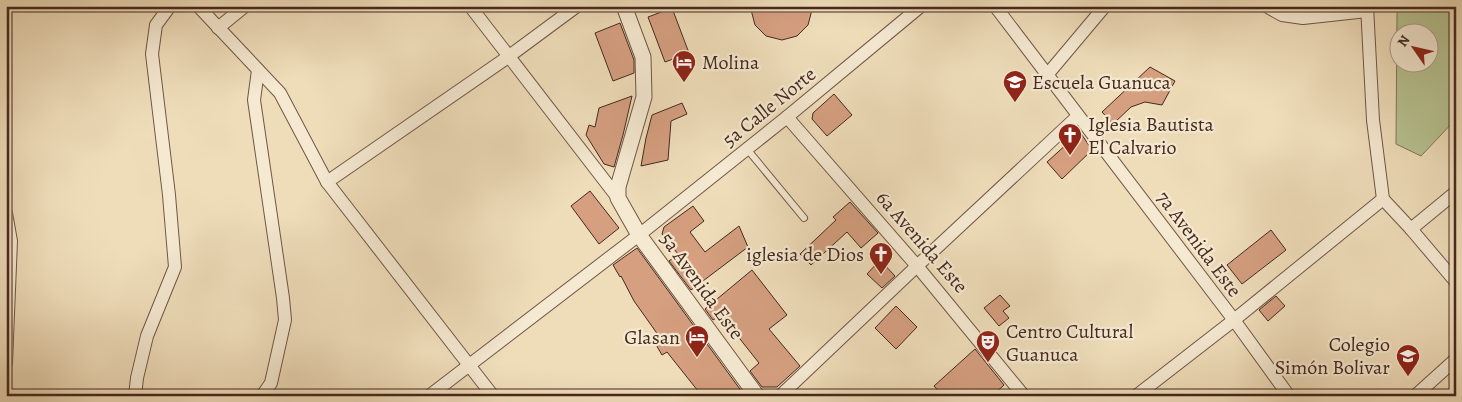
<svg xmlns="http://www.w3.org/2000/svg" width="1462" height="402" font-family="Alegreya,serif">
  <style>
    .green { fill: #b7c291; stroke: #7e7658; fill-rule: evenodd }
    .building { fill: #d59f80; stroke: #45291f }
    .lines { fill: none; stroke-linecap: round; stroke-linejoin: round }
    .service-casing { stroke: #705646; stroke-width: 8 }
    .minor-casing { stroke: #705646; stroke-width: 14 }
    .tertiary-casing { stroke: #705646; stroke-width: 17 }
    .service { stroke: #f5e9d2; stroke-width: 6 }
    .minor { stroke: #f5e9d2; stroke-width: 12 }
    .tertiary { stroke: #f5e9d2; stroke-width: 15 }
    .labels { text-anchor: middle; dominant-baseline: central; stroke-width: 4.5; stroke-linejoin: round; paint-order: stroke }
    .poi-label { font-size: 20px; fill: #45291f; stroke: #f5e9d2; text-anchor: start }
    .street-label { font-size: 20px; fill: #45291f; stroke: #f5e9d2 }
  </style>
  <rect width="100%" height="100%" fill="#efddba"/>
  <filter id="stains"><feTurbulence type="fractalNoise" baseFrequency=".004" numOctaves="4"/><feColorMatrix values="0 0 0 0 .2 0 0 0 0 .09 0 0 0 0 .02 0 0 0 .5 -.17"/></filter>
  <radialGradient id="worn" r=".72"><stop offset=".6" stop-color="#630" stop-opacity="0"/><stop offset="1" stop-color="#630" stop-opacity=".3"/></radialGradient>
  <path class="green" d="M1399,6H1456V119L1421,156L1396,144L1397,12ZM1400,32H1430V62H1400Z"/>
  <g class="building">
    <path d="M750,6H813L808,25L797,36L782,40L766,36L755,25Z"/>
    <path d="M672,8L689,53L665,62L648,17Z"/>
    <path d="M620,23L634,60V73L613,81L595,33Z"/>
    <path d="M1150,67L1175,81L1162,105L1145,102L1131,107L1113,124L1102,112Z"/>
    <path d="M834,94L852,115L827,136L812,119L813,113Z"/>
    <path d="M632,96L623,135L614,167L604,164L586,135L589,125L595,127L599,108Z"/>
    <path d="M682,103L687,114L671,121L668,160L641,166L646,138L652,115Z"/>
    <path d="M1080,132L1092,150L1062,179L1047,162Z"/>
    <path d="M590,191L619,228L599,244L571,206Z"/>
    <path d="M850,202L878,233L861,248L847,232L811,265L800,254L836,220L833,217Z"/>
    <path d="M693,206L704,221L690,232L705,252L739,226L748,247L691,290L669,261L678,254L662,234L664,227Z"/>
    <path d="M1271,230L1286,250L1242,284L1227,265Z"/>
    <path d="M637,248L745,396H702L667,352L662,355L655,343L661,339L634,301L621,276L620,277L613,265Z"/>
    <path d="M880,260L895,276L882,288L867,274Z"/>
    <path d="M752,270L787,315L769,329L800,366L777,387H762L750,371L759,363L721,315L713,320L705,309Z"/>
    <path d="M1000,295L1010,306L1003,311L1009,318L999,326L984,308Z"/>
    <path d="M1276,296L1285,306L1268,321L1259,310Z"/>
    <path d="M896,306L917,327L896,349L875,328Z"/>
    <path d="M975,349L1004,385L992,396H943L934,386Z"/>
  </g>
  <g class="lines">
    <g class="service-casing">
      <path id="service" d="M747,149L804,218"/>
    </g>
    <g class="minor-casing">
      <g id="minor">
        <path d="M198,6L280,93L327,182L493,396"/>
        <path d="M470,6L618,198"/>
        <path d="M995,6L1234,320L1289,396"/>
        <path d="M1266,6L1282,15L1303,18L1367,11"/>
        <path d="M1367,6L1373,120L1383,199L1411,229L1456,282"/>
        <path d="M218,28L245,6"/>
        <path d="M258,70L254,100L283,298L285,320L271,383L262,396"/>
        <path d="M1047,75L1105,6"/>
        <path d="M787,117L917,266L1024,396"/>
        <path d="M327,182L508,57L577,6"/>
        <path d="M6,213L11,241L6,363"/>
        <path d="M1411,229L1456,192"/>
        <path d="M135,396L137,378L147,336L175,267L169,195L152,54L156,25L170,6"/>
        <path d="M429,396L639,235L787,117L921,6"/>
        <path d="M780,396L917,266L1078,116"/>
        <path d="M1136,396L1234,320L1383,199"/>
        <path d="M1415,396L1456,359"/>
      </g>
    </g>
    <g class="tertiary-casing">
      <path id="tertiary" d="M624,6L643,57L644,97L618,187V198L639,235L757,396"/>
    </g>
    <use href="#service" class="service"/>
    <use href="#minor" class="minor"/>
    <use href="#tertiary" class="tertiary"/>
  </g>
  <defs>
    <g id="hotel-pin" transform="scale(1.25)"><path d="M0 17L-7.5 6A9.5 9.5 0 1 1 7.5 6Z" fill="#8f2418" stroke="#f5e9d2"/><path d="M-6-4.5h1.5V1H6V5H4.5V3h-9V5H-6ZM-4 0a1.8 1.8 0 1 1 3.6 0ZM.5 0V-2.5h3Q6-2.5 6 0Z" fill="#fff"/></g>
    <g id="school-pin" transform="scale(1.25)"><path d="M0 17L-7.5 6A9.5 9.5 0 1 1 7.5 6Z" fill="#8f2418" stroke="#f5e9d2"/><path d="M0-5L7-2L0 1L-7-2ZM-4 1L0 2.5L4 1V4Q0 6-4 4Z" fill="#fff"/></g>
    <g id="church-pin" transform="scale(1.25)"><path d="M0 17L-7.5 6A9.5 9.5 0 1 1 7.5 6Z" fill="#8f2418" stroke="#f5e9d2"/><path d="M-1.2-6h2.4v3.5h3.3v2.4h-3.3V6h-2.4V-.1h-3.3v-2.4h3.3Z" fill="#fff"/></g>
    <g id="theatre-pin" transform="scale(1.25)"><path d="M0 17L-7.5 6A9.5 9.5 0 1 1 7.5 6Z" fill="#8f2418" stroke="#f5e9d2"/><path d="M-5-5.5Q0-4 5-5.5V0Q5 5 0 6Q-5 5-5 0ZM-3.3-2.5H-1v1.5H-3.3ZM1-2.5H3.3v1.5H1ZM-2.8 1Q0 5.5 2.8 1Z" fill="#fff"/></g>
  </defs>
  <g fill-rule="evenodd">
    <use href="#hotel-pin" x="684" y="62"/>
    <use href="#school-pin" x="1015" y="82"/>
    <use href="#church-pin" x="1070" y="135"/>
    <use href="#church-pin" x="881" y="254"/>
    <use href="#hotel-pin" x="697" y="337"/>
    <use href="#theatre-pin" x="988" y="342"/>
    <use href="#school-pin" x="1408" y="356"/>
  </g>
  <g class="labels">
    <g class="poi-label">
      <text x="702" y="62">Molina</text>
      <text x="1032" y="82">Escuela Guanuca</text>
      <text x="1088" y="124">Iglesia Bautista<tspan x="1088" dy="23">El Calvario</tspan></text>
      <text x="864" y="254" text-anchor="end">iglesia de Dios</text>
      <text x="1006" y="331">Centro Cultural<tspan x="1006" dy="23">Guanuca</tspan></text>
      <text x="680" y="337" text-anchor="end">Glasan</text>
      <text x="1390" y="344" text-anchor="end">Colegio<tspan x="1390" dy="23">Simón Bolivar</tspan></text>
    </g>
    <g class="street-label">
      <text transform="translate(769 107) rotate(-39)">5a Calle Norte</text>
      <text transform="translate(922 242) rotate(49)">6a Avenida Este</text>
      <text transform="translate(1199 244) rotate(53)">7a Avenida Este</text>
      <text transform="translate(702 286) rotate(54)">5a Avenida Este</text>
    </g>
  </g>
  <rect width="1462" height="402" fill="none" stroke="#efddba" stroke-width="25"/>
  <rect x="8" y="8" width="1447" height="387" fill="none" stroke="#45291f" stroke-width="2.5"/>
  <rect x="12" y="12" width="1437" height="377" fill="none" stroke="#45291f"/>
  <g transform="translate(1414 48) rotate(304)"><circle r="24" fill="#f5e9d2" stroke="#af9c8a"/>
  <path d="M0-4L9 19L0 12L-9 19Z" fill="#8f2418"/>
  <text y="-8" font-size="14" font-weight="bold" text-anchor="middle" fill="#45291f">N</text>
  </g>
  <rect width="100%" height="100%" filter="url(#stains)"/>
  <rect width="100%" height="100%" fill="url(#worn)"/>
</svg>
